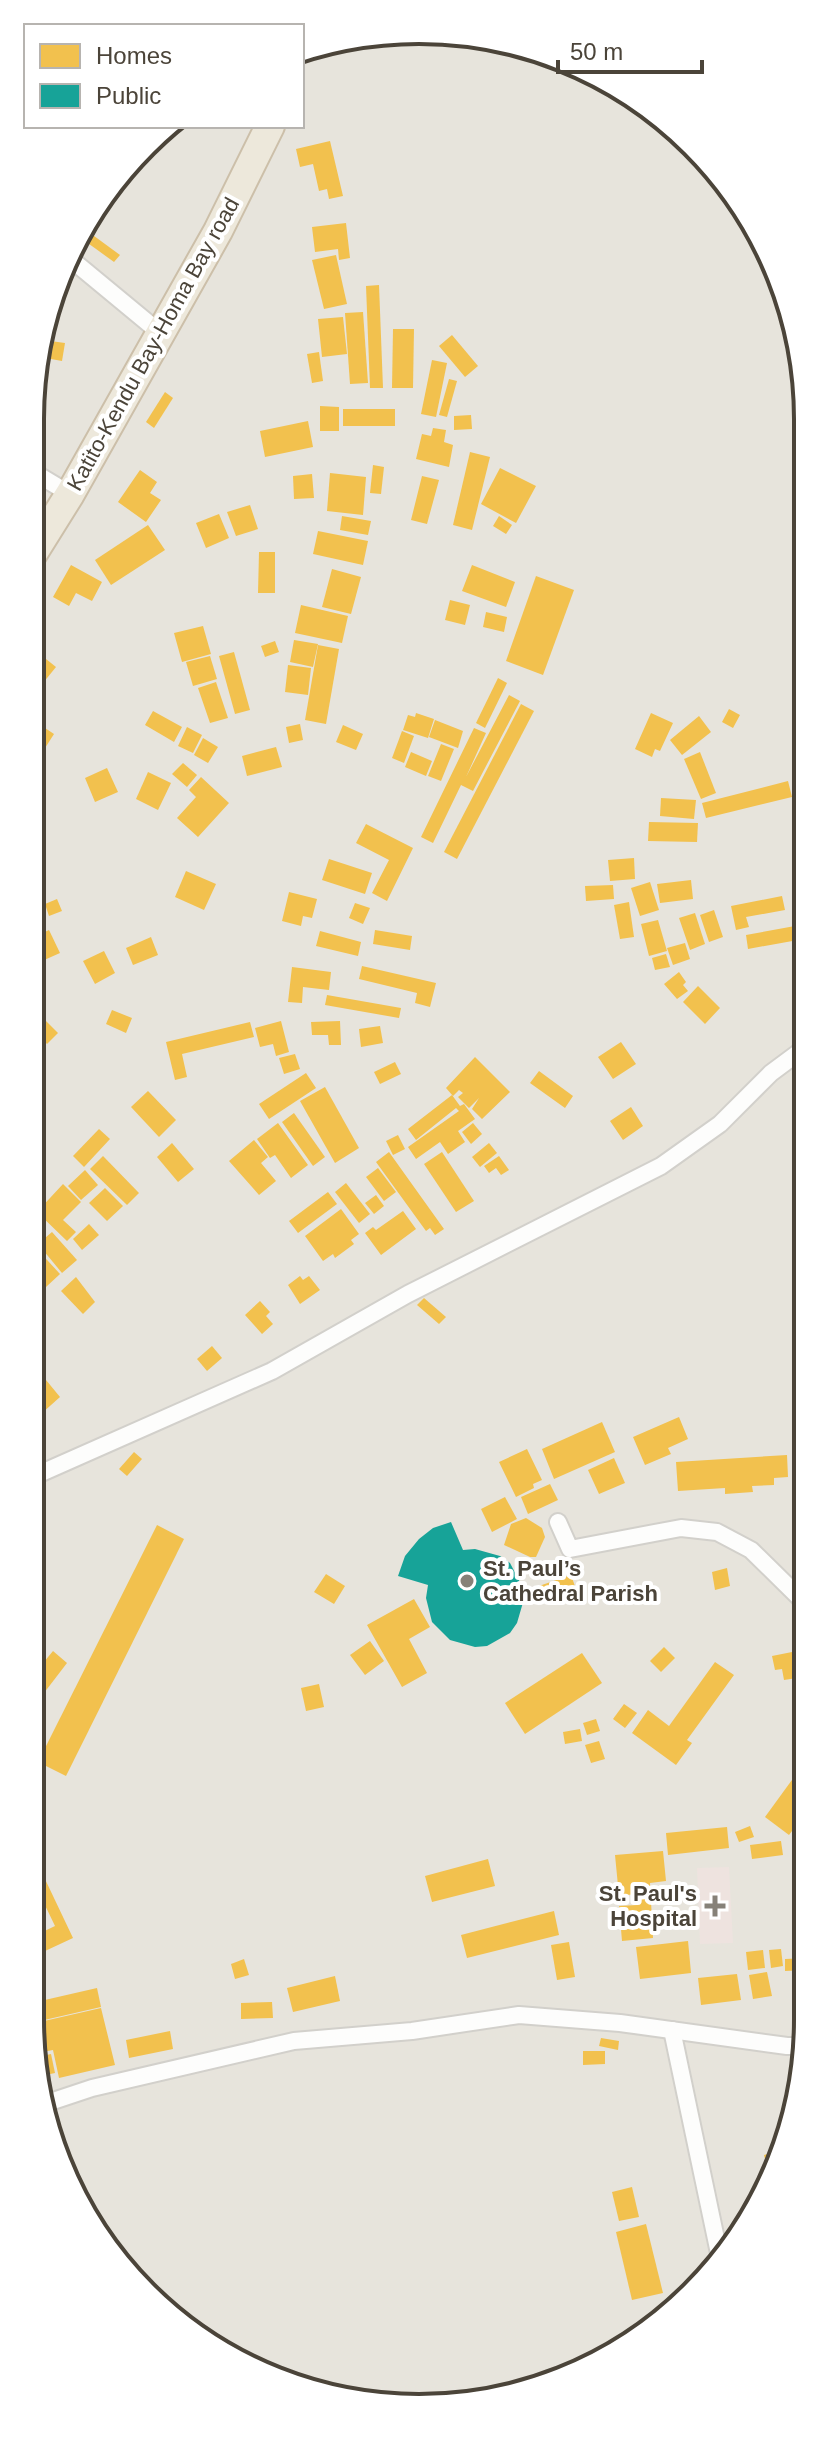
<svg xmlns="http://www.w3.org/2000/svg" width="838" height="2438" font-family="Arial,sans-serif">
  <style>
    .residential { fill: #e7e4dc }
    .medical { fill: #eee3df }
    .homes { fill: #f2c14e }
    .public { fill: #17a398 }
    .lines { fill: none; stroke-linecap: round; stroke-linejoin: round }
    .street-casing { stroke: #d2d0cb; stroke-width: 20 }
    .highway-casing { stroke: #ccbfa9; stroke-width: 32 }
    .street { stroke: #fdfdfc; stroke-width: 16 }
    .highway { stroke: #ede8db; stroke-width: 28 }
    .poi-dot { fill: #868178; stroke: #fff; stroke-width: 3 }
    .labels { text-anchor: middle; dominant-baseline: central; stroke-width: 8; stroke-linejoin: round; paint-order: stroke }
    .street-label { font-size: 22px; fill: #4b4439; stroke: #fff }
    .poi-label { font-size: 22px; font-weight: bold; fill: #4b4439; stroke: #fff; text-anchor: start }
    .rim { fill: none; stroke: #4b4439; stroke-width: 4 }
  </style>
  <rect width="100%" height="100%" fill="#f4f2ee"/>
  <path class="residential" d="M368,33L519,43L614,82L711,162L768,247L805,368L808,2019L795,2119L742,2236L635,2342L519,2395L369,2405L247,2368L127,2276L59,2167L30,2019V419L43,319L110,183L174,126H302V56Z"/>
  <path class="medical" d="M729,1867L733,1943L700,1944L697,1868Z"/>
  <g class="homes">
    <path d="M330,141L343,196L329,199L327,189L319,191L313,164L300,167L296,149Z"/>
    <path d="M346,223L350,258L339,260L338,249L315,252L312,227Z"/>
    <path d="M90,233L120,255L114,262L85,241Z"/>
    <path d="M336,255L347,304L324,309L312,260Z"/>
    <path d="M379,285L383,388H370L366,286Z"/>
    <path d="M363,312L368,383L350,384L345,313Z"/>
    <path d="M343,317L347,354L322,357L318,319Z"/>
    <path d="M393,329H414L413,388H392Z"/>
    <path d="M452,335L478,366L465,377L439,346Z"/>
    <path d="M43,340L65,343L62,361L40,357Z"/>
    <path d="M319,352L323,381L312,383L307,354Z"/>
    <path d="M432,360L447,363L436,417L421,414Z"/>
    <path d="M449,379L457,381L447,417L439,415Z"/>
    <path d="M165,392L173,398L154,428L146,422Z"/>
    <path d="M320,406L339,407V431H320Z"/>
    <rect x="343" y="409" width="52" height="17"/>
    <path d="M471,415L472,429L454,430V416Z"/>
    <path d="M308,421L313,447L265,457L260,431Z"/>
    <path d="M433,428L446,430L444,442L453,445L449,467L416,459L422,434L431,436Z"/>
    <path d="M470,452L490,457L472,530L453,525Z"/>
    <path d="M373,465L384,467L381,494L370,493Z"/>
    <path d="M500,468L536,486L516,523L481,504Z"/>
    <path d="M140,470L157,482L150,493L161,500L146,522L118,502Z"/>
    <path d="M330,473L366,477L363,515L327,511Z"/>
    <path d="M312,474L314,498L294,499L293,476Z"/>
    <path d="M422,476L439,480L427,524L411,520Z"/>
    <path d="M250,505L258,529L236,536L227,512Z"/>
    <path d="M219,514L229,538L206,548L196,523Z"/>
    <path d="M342,516L371,521L368,535L340,530Z"/>
    <path d="M499,516L512,525L506,534L493,526Z"/>
    <path d="M148,525L165,550L111,585L95,560Z"/>
    <path d="M318,531L368,541L363,565L313,554Z"/>
    <path d="M259,552H275V593H258Z"/>
    <path d="M71,565L102,582L92,601L76,593L69,606L53,597Z"/>
    <path d="M472,565L515,582L506,607L462,591Z"/>
    <path d="M332,569L361,577L351,614L322,607Z"/>
    <path d="M536,576L574,590L543,675L506,661Z"/>
    <path d="M450,600L470,605L465,625L445,620Z"/>
    <path d="M301,605L348,616L342,643L295,633Z"/>
    <path d="M486,612L507,617L504,632L483,627Z"/>
    <path d="M203,626L211,654L182,662L174,633Z"/>
    <path d="M294,640L318,644L313,667L290,662Z"/>
    <path d="M275,641L279,652L265,657L261,646Z"/>
    <path d="M318,645L339,649L326,724L305,720Z"/>
    <path d="M36,651L56,667L43,683L30,674V658Z"/>
    <path d="M234,652L250,710L235,714L219,656Z"/>
    <path d="M210,656L217,679L193,686L186,662Z"/>
    <path d="M288,665L311,668L308,695L285,692Z"/>
    <path d="M498,678L507,683L485,728L476,723Z"/>
    <path d="M216,682L228,718L210,723L198,688Z"/>
    <path d="M509,695L520,701L473,791L461,785L433,843L421,837L474,728L486,733L466,777Z"/>
    <path d="M521,704L534,711L457,859L444,852Z"/>
    <path d="M729,709L740,715L733,728L722,722Z"/>
    <path d="M153,711L182,727L174,742L145,725Z"/>
    <path d="M416,713L434,719L428,738L403,730L408,715L415,717Z"/>
    <path d="M651,713L673,723L660,751L655,749L652,757L635,749Z"/>
    <path d="M699,716L711,732L682,755L670,740Z"/>
    <path d="M30,718L54,734L38,759L30,754Z"/>
    <path d="M435,720L463,731L458,748L429,737Z"/>
    <path d="M300,724L303,740L289,743L286,727Z"/>
    <path d="M343,725L363,734L356,750L336,742Z"/>
    <path d="M187,727L202,735L193,753L178,746Z"/>
    <path d="M402,731L414,736L404,763L392,758Z"/>
    <path d="M203,738L218,747L208,763L194,755Z"/>
    <path d="M441,744L454,749L441,781L428,776Z"/>
    <path d="M276,747L282,767L247,776L242,756Z"/>
    <path d="M411,752L432,761L426,776L405,767Z"/>
    <path d="M700,752L716,793L701,799L684,759Z"/>
    <path d="M183,763L197,775L187,787L172,774Z"/>
    <path d="M107,768L118,792L95,802L85,778Z"/>
    <path d="M148,772L171,783L158,810L136,799Z"/>
    <path d="M201,777L229,803L198,837L177,818L196,797L189,790Z"/>
    <path d="M788,781L792,797L706,818L702,803Z"/>
    <path d="M661,798L696,800L694,819L660,816Z"/>
    <path d="M649,822L698,823L697,842L648,841Z"/>
    <path d="M366,824L413,848L387,901L372,893L389,860L356,843Z"/>
    <path d="M634,858L635,879L610,881L608,860Z"/>
    <path d="M329,859L372,873L365,894L322,880Z"/>
    <path d="M186,871L216,884L204,910L175,897Z"/>
    <path d="M691,880L693,899L660,903L657,884Z"/>
    <path d="M650,882L659,910L640,916L631,888Z"/>
    <path d="M613,885L614,899L586,901L585,886Z"/>
    <path d="M289,892L317,899L312,918L303,916L301,926L282,921Z"/>
    <path d="M782,896L785,910L746,917L749,927L736,930L731,906Z"/>
    <path d="M57,899L62,911L49,916L45,904Z"/>
    <path d="M629,902L634,937L620,939L614,905Z"/>
    <path d="M355,903L370,908L363,924L349,918Z"/>
    <path d="M714,910L723,937L709,942L700,915Z"/>
    <path d="M695,913L705,944L690,950L679,918Z"/>
    <path d="M658,920L667,951L649,956L641,924Z"/>
    <path d="M795,926L798,940L748,949L746,935Z"/>
    <path d="M49,930L60,953L33,965L30,959V939Z"/>
    <path d="M375,930L412,936L410,950L373,944Z"/>
    <path d="M320,931L361,942L358,956L316,946Z"/>
    <path d="M151,937L158,955L133,965L126,948Z"/>
    <path d="M685,943L690,959L673,965L667,948Z"/>
    <path d="M104,951L115,973L95,984L83,961Z"/>
    <path d="M666,954L670,967L655,970L652,958Z"/>
    <path d="M362,966L436,983L430,1007L415,1003L417,993L359,979Z"/>
    <path d="M292,967L331,972L329,990L303,987L302,1003L288,1002Z"/>
    <path d="M679,972L686,982L683,985L688,991L677,999L664,984Z"/>
    <path d="M698,986L720,1008L705,1024L683,1002Z"/>
    <path d="M327,995L401,1008L399,1018L325,1005Z"/>
    <path d="M112,1010L132,1018L126,1033L106,1024Z"/>
    <path d="M43,1018L58,1033L47,1044L32,1029Z"/>
    <path d="M281,1021L289,1052L276,1056L273,1044L260,1047L255,1028Z"/>
    <path d="M340,1021L341,1045H329L328,1035H312L311,1022Z"/>
    <path d="M250,1022L254,1037L182,1054L187,1077L175,1080L166,1042Z"/>
    <path d="M380,1026L383,1043L361,1047L359,1029Z"/>
    <path d="M621,1042L636,1064L613,1079L598,1057Z"/>
    <path d="M295,1054L300,1069L284,1074L279,1058Z"/>
    <path d="M475,1057L510,1092L482,1119L472,1109L479,1098L469,1108L458,1097L463,1093L459,1090L453,1096L446,1088Z"/>
    <path d="M395,1062L401,1074L380,1084L374,1072Z"/>
    <path d="M539,1071L573,1096L565,1108L530,1083Z"/>
    <path d="M306,1073L316,1088L269,1119L259,1104Z"/>
    <path d="M325,1087L359,1148L335,1163L300,1101Z"/>
    <path d="M148,1091L176,1120L159,1137L131,1107Z"/>
    <path d="M452,1095L460,1106L464,1104L475,1119L458,1131L465,1142L448,1154L440,1142L416,1159L408,1147L459,1111L456,1108L416,1140L408,1129Z"/>
    <path d="M631,1107L643,1126L623,1140L610,1121Z"/>
    <path d="M294,1113L325,1157L313,1166L282,1122Z"/>
    <path d="M278,1123L308,1165L291,1178L275,1155L270,1158L257,1139Z"/>
    <path d="M473,1123L482,1134L471,1144L462,1132Z"/>
    <path d="M99,1129L110,1139L84,1167L73,1156Z"/>
    <path d="M398,1135L405,1149L393,1155L386,1141Z"/>
    <path d="M254,1140L268,1157L261,1163L276,1181L259,1195L229,1161Z"/>
    <path d="M172,1143L194,1169L178,1182L157,1157Z"/>
    <path d="M489,1143L497,1153L480,1167L472,1157Z"/>
    <path d="M389,1152L444,1229L435,1235L430,1228L426,1231L376,1162Z"/>
    <path d="M442,1152L474,1201L456,1212L424,1164Z"/>
    <path d="M103,1156L139,1193L127,1205L90,1169Z"/>
    <path d="M499,1156L509,1170L501,1175L496,1168L489,1173L484,1166Z"/>
    <path d="M378,1168L396,1192L384,1201L366,1177Z"/>
    <path d="M85,1170L98,1185L81,1200L68,1186Z"/>
    <path d="M346,1183L370,1214L359,1223L335,1192Z"/>
    <path d="M63,1184L81,1202L63,1220L76,1232L67,1241L37,1212Z"/>
    <path d="M105,1188L123,1206L107,1221L89,1203Z"/>
    <path d="M328,1192L337,1204L298,1233L289,1221Z"/>
    <path d="M376,1195L384,1206L374,1214L365,1203Z"/>
    <path d="M341,1209L359,1234L351,1240L354,1244L335,1258L333,1254L323,1261L305,1236Z"/>
    <path d="M403,1211L416,1229L381,1255L365,1233L373,1227L376,1230Z"/>
    <path d="M89,1224L99,1235L82,1250L73,1239Z"/>
    <path d="M52,1232L77,1260L62,1273L38,1244Z"/>
    <path d="M37,1249L60,1274L46,1287L30,1268V1255Z"/>
    <path d="M300,1276L303,1280L309,1276L320,1290L300,1304L288,1285Z"/>
    <path d="M76,1277L95,1302L83,1314L61,1291Z"/>
    <path d="M424,1298L446,1317L439,1324L417,1305Z"/>
    <path d="M260,1301L270,1312L266,1316L273,1324L262,1334L245,1315Z"/>
    <path d="M212,1346L222,1358L207,1371L197,1359Z"/>
    <path d="M46,1380L60,1397L41,1414L30,1401V1393Z"/>
    <path d="M679,1417L688,1439L668,1448L671,1454L645,1465L633,1437Z"/>
    <path d="M602,1422L615,1452L554,1479L542,1449Z"/>
    <path d="M527,1449L542,1480L533,1484L534,1488L516,1497L499,1462Z"/>
    <path d="M134,1452L142,1459L127,1476L119,1469Z"/>
    <path d="M787,1455L788,1477L774,1478V1485L752,1486L753,1492L725,1494V1488L678,1491L676,1462Z"/>
    <path d="M614,1458L625,1483L599,1494L588,1470Z"/>
    <path d="M550,1484L558,1500L528,1514L521,1497Z"/>
    <path d="M505,1497L517,1519L492,1532L481,1509Z"/>
    <path d="M526,1518L542,1528L545,1537L536,1557H530L504,1545L511,1524Z"/>
    <path d="M157,1525L184,1539L66,1776L38,1762Z"/>
    <path d="M727,1568L730,1586L715,1590L712,1572Z"/>
    <path d="M326,1574L345,1586L334,1604L314,1592Z"/>
    <path d="M571,1575L576,1589L541,1601L536,1587Z"/>
    <path d="M414,1599L430,1627L409,1639L427,1673L402,1687L367,1625Z"/>
    <path d="M370,1641L384,1661L365,1675L350,1655Z"/>
    <path d="M664,1647L675,1658L661,1672L650,1661Z"/>
    <path d="M53,1651L67,1663L34,1706L30,1703V1679Z"/>
    <path d="M792,1652L797,1678L784,1680L782,1669L775,1670L772,1656Z"/>
    <path d="M582,1653L602,1683L525,1734L505,1703Z"/>
    <path d="M715,1662L734,1675L687,1740L692,1743L676,1765L632,1733L648,1710L669,1726Z"/>
    <path d="M319,1684L324,1707L306,1711L301,1688Z"/>
    <path d="M624,1704L637,1713L625,1728L613,1719Z"/>
    <path d="M596,1719L600,1731L587,1735L583,1723Z"/>
    <path d="M580,1729L582,1741L565,1744L563,1732Z"/>
    <path d="M599,1741L605,1759L591,1763L585,1745Z"/>
    <path d="M805,1762L807,1763L808,1810L789,1835L765,1817Z"/>
    <path d="M750,1826L754,1837L739,1842L735,1832Z"/>
    <path d="M727,1827L729,1848L668,1855L666,1833Z"/>
    <path d="M781,1841L783,1855L752,1859L750,1845Z"/>
    <path d="M663,1851L666,1881L650,1883L653,1938L622,1941L619,1906L637,1905L636,1894L619,1896L615,1855Z"/>
    <path d="M488,1859L495,1886L432,1902L425,1876Z"/>
    <path d="M44,1877L73,1938L30,1958V1938L55,1926L42,1899L30,1905V1883Z"/>
    <path d="M554,1911L559,1935L467,1958L461,1935Z"/>
    <path d="M688,1941L691,1973L640,1979L636,1947Z"/>
    <path d="M569,1942L575,1977L557,1980L551,1945Z"/>
    <path d="M781,1949L783,1966L771,1968L769,1950Z"/>
    <path d="M763,1950L765,1968L748,1970L746,1952Z"/>
    <path d="M808,1958V1970L785,1971V1959Z"/>
    <path d="M244,1959L249,1975L235,1979L231,1964Z"/>
    <path d="M767,1972L772,1996L753,1999L749,1975Z"/>
    <path d="M737,1974L741,2000L701,2005L698,1978Z"/>
    <path d="M335,1976L340,2001L293,2012L287,1988Z"/>
    <path d="M97,1988L101,2007L40,2021L36,2002Z"/>
    <path d="M272,2002L273,2018L241,2019V2003Z"/>
    <path d="M101,2008L115,2065L59,2078L53,2050L37,2053L31,2024Z"/>
    <path d="M170,2031L173,2049L129,2058L126,2040Z"/>
    <path d="M601,2038L619,2041L618,2050L599,2046Z"/>
    <path d="M583,2051H605V2064L583,2065Z"/>
    <path d="M51,2054L55,2073L41,2076L37,2057Z"/>
    <path d="M781,2150L771,2173L769,2175L764,2155Z"/>
    <path d="M632,2187L639,2217L619,2221L612,2192Z"/>
    <path d="M646,2224L663,2293L632,2300L616,2232Z"/>
  </g>
  <path class="public" d="M451,1522L463,1550L475,1549L500,1556L510,1563L522,1586L524,1599L517,1623L510,1633L487,1646L475,1647L450,1640L432,1622L426,1598L428,1585L398,1576L405,1556L419,1539L433,1528Z"/>
  <g class="lines">
    <g class="street-casing">
      <g id="street">
        <path d="M72,260L159,332"/>
        <path d="M30,470L70,494"/>
        <path d="M30,1478L272,1371L408,1294L661,1166L720,1124L771,1073L806,1047"/>
        <path d="M558,1522L570,1549L681,1528L717,1532L751,1550L807,1605"/>
        <path d="M672,2030L720,2258"/>
        <path d="M47,2103L92,2088L294,2041L412,2031L519,2015L620,2023L787,2046H805"/>
      </g>
    </g>
    <g class="highway-casing">
      <path id="highway" d="M30,558L70,494L218,231L270,126"/>
    </g>
    <use href="#street" class="street"/>
    <use href="#highway" class="highway"/>
  </g>
  <g class="poi-dot">
    <circle cx="467" cy="1581" r="8"/>
    <path d="M711 1894h8v8h8v8h-8v8h-8v-8h-8v-8h8z"/>
  </g>
  <g class="labels">
    <g class="street-label">
      <text transform="translate(153 344) rotate(-61)">Katito-Kendu Bay-Homa Bay road</text>
    </g>
    <g class="poi-label">
      <text x="483" y="1568">St. Paul’s<tspan x="483" dy="25">Cathedral Parish</tspan></text>
      <text x="697" y="1893" text-anchor="end">St. Paul's<tspan x="697" dy="25">Hospital</tspan></text>
    </g>
  </g>
  <path d="M0 0H838V2438H0ZM419 44H419A375 375 0 0 1 794 419V2019A375 375 0 0 1 419 2394H419A375 375 0 0 1 44 2019V419A375 375 0 0 1 419 44Z" fill="#fff" fill-rule="evenodd"/>
  <path class="rim" d="M419 44H419A375 375 0 0 1 794 419V2019A375 375 0 0 1 419 2394H419A375 375 0 0 1 44 2019V419A375 375 0 0 1 419 44Z"/>
  <rect x="24" y="24" width="280" height="104" fill="#ffffff" stroke="#b7b4b0" stroke-width="2"/>
  <rect x="40" y="44" width="40" height="24" fill="#f2c14e" stroke="#b7b4b0" stroke-width="2"/>
  <text x="96" y="64" font-size="24" fill="#4b4439">Homes</text>
  <rect x="40" y="84" width="40" height="24" fill="#17a398" stroke="#b7b4b0" stroke-width="2"/>
  <text x="96" y="104" font-size="24" fill="#4b4439">Public</text>
  <path d="M558 60v12h144v-12" fill="none" stroke="#4b4439" stroke-width="4"/>
  <text x="570" y="60" font-size="24" fill="#4b4439" stroke="#ffffff" stroke-width="6" paint-order="stroke">50 m</text>
</svg>
